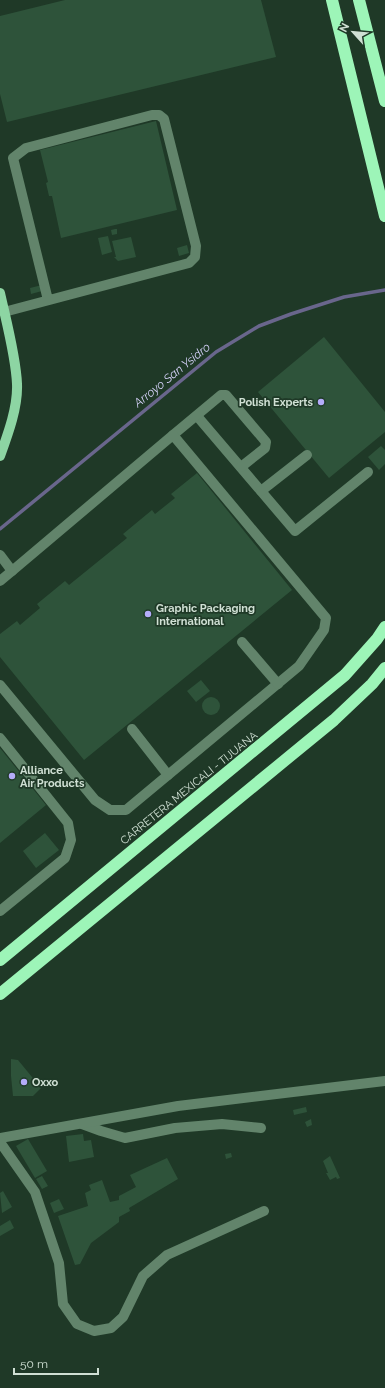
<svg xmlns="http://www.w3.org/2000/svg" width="385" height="1388" font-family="Raleway,sans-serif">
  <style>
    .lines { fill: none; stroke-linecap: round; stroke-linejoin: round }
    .stream { stroke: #69668c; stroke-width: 3.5 }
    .building { fill: #2e533a }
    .minor { stroke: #62846b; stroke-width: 10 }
    .major { stroke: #8dd5a3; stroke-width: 10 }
    .highway { stroke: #9df5b8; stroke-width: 12 }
    .poi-dot { fill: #b4acf9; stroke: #1f3927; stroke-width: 1.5 }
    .labels { text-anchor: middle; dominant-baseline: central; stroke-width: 3.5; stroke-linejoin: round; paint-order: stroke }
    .poi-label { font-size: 11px; font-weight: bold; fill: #d0e0d4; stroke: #1f3927; text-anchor: start }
    .street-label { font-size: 11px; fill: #d0e0d4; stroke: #1f3927 }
    .water-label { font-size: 12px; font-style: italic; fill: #d5d2f9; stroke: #1f3927 }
  </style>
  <rect width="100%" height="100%" fill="#1f3927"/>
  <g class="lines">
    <path class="stream" d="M0,529L216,352L259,326L291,314L344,297L385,290"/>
  </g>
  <g class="building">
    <path d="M65,0H261L276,57L7,122L0,94V16Z"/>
    <path d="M156,121L177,210L61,238L52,196H49L46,183L48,182L40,150Z"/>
    <path d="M115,229H117V234L112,235L111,230Z"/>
    <path d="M108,236L112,252L102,255L98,238Z"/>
    <path d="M131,237L136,257L118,261L114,257H116L112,241Z"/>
    <path d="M187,245L189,253L179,256L177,248Z"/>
    <path d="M38,286H41L42,291L31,294L30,288Z"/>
    <path d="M324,337L385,412V432L329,478L258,392Z"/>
    <path d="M381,446L385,450V464L379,470L368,457Z"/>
    <path d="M197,473L292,590L84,760L0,657V634L17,621L20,625L40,608L37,604L65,581L69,585L127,538L123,534L152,510L155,514L175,498L171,494Z"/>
    <path d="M201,680L210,691L196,702L187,691Z"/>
    <circle cx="211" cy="706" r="9"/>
    <path d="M0,748L46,805L0,843Z"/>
    <path d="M45,833L59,850L36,868L23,851Z"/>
    <path d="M11,1059L18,1060L41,1088L33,1096H13L11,1076Z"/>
    <path d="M306,1107L307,1112L294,1115L293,1110Z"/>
    <path d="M311,1119L312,1125L307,1127L305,1122Z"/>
    <path d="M83,1134L84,1141L91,1140L94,1157L69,1162L66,1136Z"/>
    <path d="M28,1139L47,1171L35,1178L16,1146Z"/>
    <path d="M231,1153L232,1157L226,1159L225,1154Z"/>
    <path d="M330,1156L340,1178L337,1179L336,1177L330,1180L326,1173H328L323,1161Z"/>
    <path d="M167,1158L178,1179L129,1208L130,1211L119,1217V1222L91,1243L80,1264L75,1265L58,1216L88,1206L85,1193L91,1190L89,1185L102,1180L110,1202L119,1200V1196L136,1187L130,1175Z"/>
    <path d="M42,1176L48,1186L42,1189L36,1179Z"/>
    <path d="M3,1191L12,1207L2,1213L0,1193Z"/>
    <path d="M59,1199L64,1209L54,1213L50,1203Z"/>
    <path d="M10,1220L14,1228L0,1236V1226Z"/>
  </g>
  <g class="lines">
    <g class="minor">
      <path d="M4,312L189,263L195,257L196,246L164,119L159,115H152L26,148L13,158L48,300"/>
      <path d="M197,416L295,531L368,472"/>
      <path d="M173,435L221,395H226L266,442L265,448L241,467"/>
      <path d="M261,491L307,455"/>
      <path d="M0,555L12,571L173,435L326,618L324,630L299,666L126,810H110L95,800L0,685"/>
      <path d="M0,581L12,571"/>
      <path d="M242,642L278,684"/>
      <path d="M132,729L168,775"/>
      <path d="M0,738L68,823L71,840L65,858L0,911"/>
      <path d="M82,1124L101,1131L125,1138L175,1128L222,1124L261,1128"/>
      <path d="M0,1138L178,1106L385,1081"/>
      <path d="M0,1142L35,1192L59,1263L63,1304L77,1324L94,1331L111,1328L123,1317L143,1276L167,1255L264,1211"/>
    </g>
    <path class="major" d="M0,293C6,320 16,357 17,384C18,407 8,434 0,456"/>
    <g class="highway">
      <path d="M332,0L385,216"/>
      <path d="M359,0L385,101"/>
      <path d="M0,960L345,675L377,639L385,627"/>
      <path d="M0,994L334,720L372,684L385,668"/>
    </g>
  </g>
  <g class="poi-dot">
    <circle cx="321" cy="402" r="4"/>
    <circle cx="148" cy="614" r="4"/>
    <circle cx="12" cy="776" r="4"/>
    <circle cx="24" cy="1082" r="4"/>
  </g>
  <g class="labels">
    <g class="poi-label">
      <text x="313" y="402" text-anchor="end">Polish Experts</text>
      <text x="156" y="608">Graphic Packaging<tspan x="156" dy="13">International</tspan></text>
      <text x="20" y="770">Alliance<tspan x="20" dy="13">Air Products</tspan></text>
      <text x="32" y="1082">Oxxo</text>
    </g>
    <g class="street-label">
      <text transform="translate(189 788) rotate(-39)">CARRETERA MEXICALI - TIJUANA</text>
    </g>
    <g class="water-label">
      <text transform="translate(172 375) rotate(-39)">Arroyo San Ysidro</text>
    </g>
  </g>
  <g transform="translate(353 32) rotate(297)" stroke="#1f3927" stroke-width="3" paint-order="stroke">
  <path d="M0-3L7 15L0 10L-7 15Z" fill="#d0e0d4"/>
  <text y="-6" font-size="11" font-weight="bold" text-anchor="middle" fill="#d0e0d4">N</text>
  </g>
  <path d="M14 1368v6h84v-6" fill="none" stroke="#d0e0d4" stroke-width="2"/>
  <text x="20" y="1368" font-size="12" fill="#d0e0d4" stroke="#1f3927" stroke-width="3" paint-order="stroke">50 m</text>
</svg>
